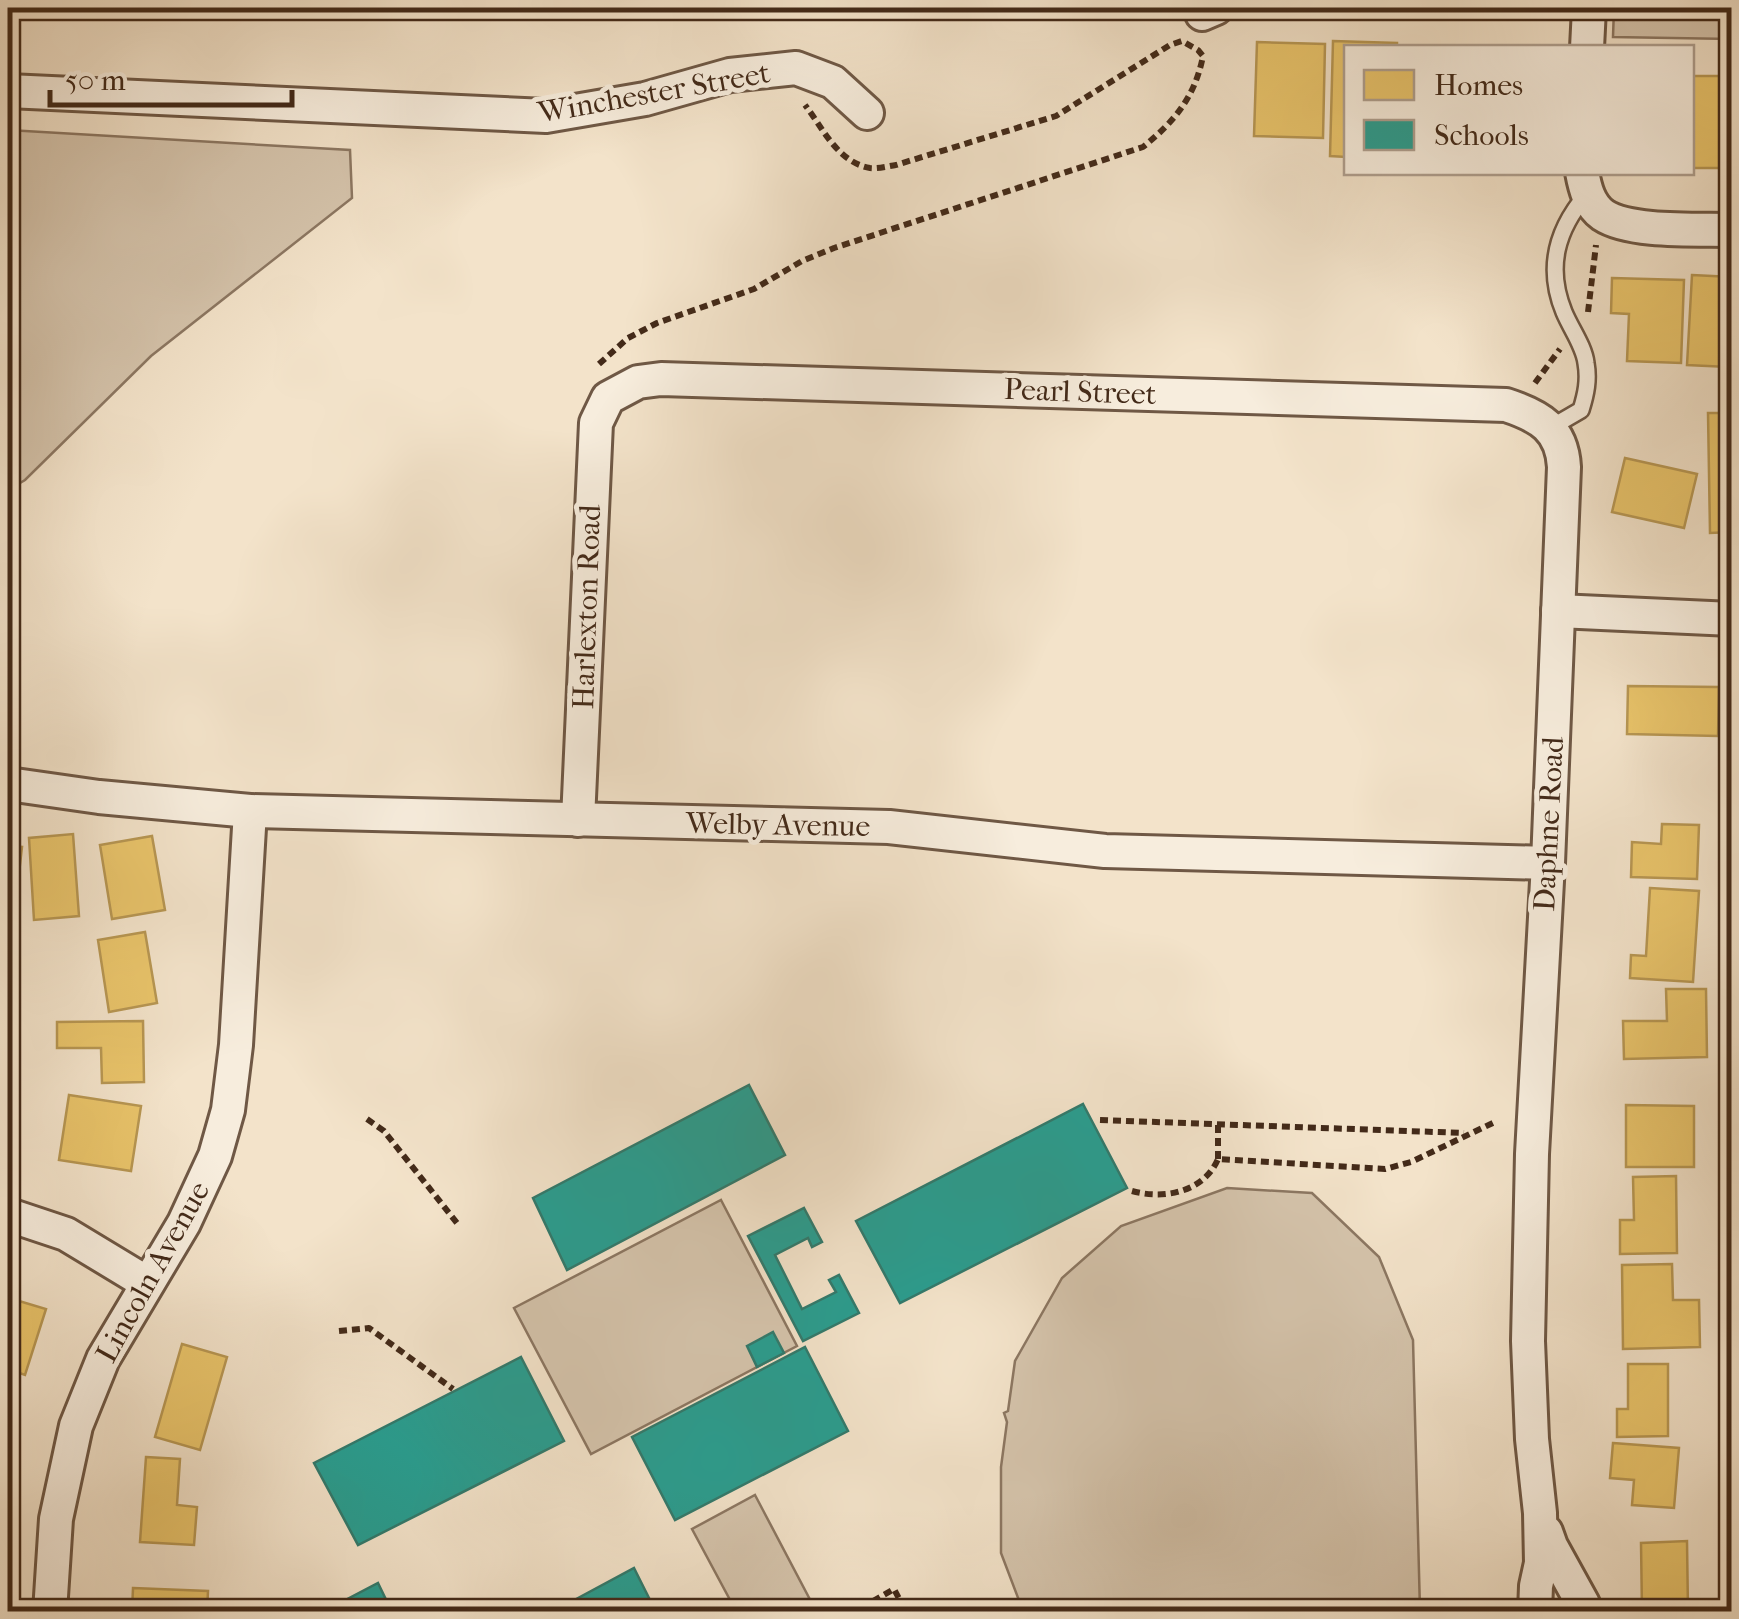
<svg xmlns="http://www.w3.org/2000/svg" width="1739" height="1619" font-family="'IM FELL French Canon',serif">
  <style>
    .green { fill: #d5c4ac; stroke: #8c7762; stroke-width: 2.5 }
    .homes { fill: #e9c46a; stroke: #b79652; stroke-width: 2.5 }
    .schools { fill: #2a9d8f; stroke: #327a6c; stroke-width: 2.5 }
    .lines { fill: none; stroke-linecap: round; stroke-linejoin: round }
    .lane-casing { stroke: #6f5845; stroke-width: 20 }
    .street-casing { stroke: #6f5845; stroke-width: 38 }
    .path { stroke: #432a19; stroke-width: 6; stroke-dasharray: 8 5; stroke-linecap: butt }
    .lane { stroke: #f7eddd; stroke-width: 15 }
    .street { stroke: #f7eddd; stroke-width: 32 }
    .labels { text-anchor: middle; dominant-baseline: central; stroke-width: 10; stroke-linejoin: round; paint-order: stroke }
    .street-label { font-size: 30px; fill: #432a19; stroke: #f7eddd }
  </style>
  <rect width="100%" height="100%" fill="#f3e3ca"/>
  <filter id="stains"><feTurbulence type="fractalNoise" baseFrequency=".002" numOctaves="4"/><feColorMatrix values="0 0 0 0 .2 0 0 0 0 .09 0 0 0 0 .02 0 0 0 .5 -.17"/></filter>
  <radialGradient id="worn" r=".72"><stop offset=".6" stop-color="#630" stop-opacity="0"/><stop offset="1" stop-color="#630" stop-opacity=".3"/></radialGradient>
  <g class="green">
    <path d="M1614,8H1731V39L1613,37Z"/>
    <path d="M8,130L350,150L352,198L151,356L25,480L8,490Z"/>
    <path d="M1227,1188L1312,1193L1379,1257L1413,1340L1420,1611H1023L1001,1553V1467L1007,1422L1004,1413L1008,1411L1015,1361L1062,1278L1121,1226Z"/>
    <path d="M721,1200L797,1346L591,1454L514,1308Z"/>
    <path d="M755,1495L816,1611H736L692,1529Z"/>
  </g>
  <g class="homes">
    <path d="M1333,41L1397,43V48H1346V157L1330,156Z"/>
    <path d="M1257,42L1325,44L1323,138L1254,136Z"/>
    <path d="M1692,76H1726L1728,168H1692Z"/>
    <path d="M1692,275L1732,277L1728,367L1687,365Z"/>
    <path d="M1612,278L1684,280L1681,363L1627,361L1629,314L1611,313Z"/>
    <path d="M1708,413H1732V532L1710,533Z"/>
    <path d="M1625,458L1697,474L1684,528L1612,512Z"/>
    <path d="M1628,686L1719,687L1718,736L1627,734Z"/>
    <path d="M1662,824L1699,825L1697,879L1631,877L1632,842L1661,844Z"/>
    <path d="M73,834L79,916L34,920L29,838Z"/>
    <path d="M152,836L165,910L112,919L100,845Z"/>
    <path d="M8,846L22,847L16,900L8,899Z"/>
    <path d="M1650,888L1699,891L1693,982L1630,978L1631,955L1646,956Z"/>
    <path d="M145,932L157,1003L109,1012L98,940Z"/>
    <path d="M1666,989H1706L1707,1057L1624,1059L1623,1021H1667Z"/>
    <path d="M143,1021L144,1082L102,1083L101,1048H57V1022Z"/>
    <path d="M69,1095L141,1106L131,1171L59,1160Z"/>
    <path d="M1626,1105L1694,1106V1167H1626Z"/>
    <path d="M1676,1176L1677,1253L1620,1254V1220H1634L1633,1177Z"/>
    <path d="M1672,1264L1673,1300H1699L1700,1347L1623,1349L1622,1265Z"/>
    <path d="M9,1298L46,1309L25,1375L8,1369Z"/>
    <path d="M182,1344L227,1357L200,1450L155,1437Z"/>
    <path d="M1628,1364H1668V1436L1617,1437V1409H1628Z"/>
    <path d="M1613,1443L1679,1448L1674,1508L1632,1505L1634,1480L1610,1478Z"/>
    <path d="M146,1457L180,1459L177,1505L197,1507L194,1545L140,1542Z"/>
    <path d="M1687,1541L1688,1612H1642L1641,1543Z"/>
    <path d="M133,1588L208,1591L207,1612H132Z"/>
  </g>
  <g class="schools">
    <path d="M749,1085L785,1155L567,1270L533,1198Z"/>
    <path d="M1083,1104L1127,1188L900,1303L856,1221Z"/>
    <path d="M804,1208L822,1242L812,1247L808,1238L775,1255L802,1309L836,1292L829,1280L839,1275L859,1313L803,1341L748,1236Z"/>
    <path d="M773,1332L784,1353L757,1367L747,1346Z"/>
    <path d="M805,1347L848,1431L675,1520L632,1437Z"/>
    <path d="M521,1357L564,1441L358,1545L314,1463Z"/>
    <path d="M634,1568L656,1612H552Z"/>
    <path d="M378,1583L392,1612H337L334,1606Z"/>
  </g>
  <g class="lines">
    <g class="lane-casing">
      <path id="lane" d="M1550,428L1581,410C1586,394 1589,380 1586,363C1584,346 1571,329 1564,312C1546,268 1556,230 1587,194"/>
    </g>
    <g class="street-casing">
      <g id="street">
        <path d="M1202,14L1216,8"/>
        <path d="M1587,48L1589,8"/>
        <path d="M8,91L546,116L645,99L730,75L796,68L833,82L867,113"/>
        <path d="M1582,172C1585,188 1589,205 1603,215C1630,233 1698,229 1732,230"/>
        <path d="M1558,611L1732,619"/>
        <path d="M8,784L99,797L250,811L889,827L1105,851L1548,863"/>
        <path d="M578,820L596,423L608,398L638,382L661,379L1506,405C1540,416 1562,429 1564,467L1548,863L1532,1154L1528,1341L1532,1439L1540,1513L1541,1563L1536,1586L1535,1612"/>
        <path d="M8,1217H15L66,1234L147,1283"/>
        <path d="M1546,1532L1551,1546L1583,1604L1584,1612"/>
        <path d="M50,1612L56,1519L76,1426L103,1359L184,1223L215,1156L228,1110L236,1045L250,811"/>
      </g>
    </g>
    <g class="path">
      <path d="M1588,312L1596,245"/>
      <path d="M599,364L628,338L657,323L754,289L802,261L834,248L1143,147C1174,122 1195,97 1203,56L1198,50L1182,41L1170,45L1056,116L896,165C888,166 878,169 870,168C837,162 823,128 805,105"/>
      <path d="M1535,383L1560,349"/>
      <path d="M367,1119L384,1131L457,1223"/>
      <path d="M1100,1120L1464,1133"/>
      <path d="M1218,1125V1159"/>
      <path d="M1132,1191C1164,1200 1204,1192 1218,1159L1385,1169L1411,1162L1497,1121"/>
      <path d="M339,1331L369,1328L453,1389"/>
      <path d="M873,1601L894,1589L906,1612"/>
    </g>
    <use href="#lane" class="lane"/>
    <use href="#street" class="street"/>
  </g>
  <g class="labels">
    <g class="street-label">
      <text transform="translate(654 93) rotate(-10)">Winchester Street</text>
      <text transform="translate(1080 392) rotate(2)">Pearl Street</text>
      <text transform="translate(587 607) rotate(-88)">Harlexton Road</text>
      <text transform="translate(1549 824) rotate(-87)">Daphne Road</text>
      <text transform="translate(778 825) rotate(1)">Welby Avenue</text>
      <text transform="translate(153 1272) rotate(-61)">Lincoln Avenue</text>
    </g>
  </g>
  <rect width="1739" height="1619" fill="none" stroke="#f3e3ca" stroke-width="40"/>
  <rect x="10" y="10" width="1719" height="1599" fill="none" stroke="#432a19" stroke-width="5"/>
  <rect x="20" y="20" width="1699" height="1579" fill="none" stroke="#432a19" stroke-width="2.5"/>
  <rect x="1344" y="45" width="350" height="130" fill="#f7eddd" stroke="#af9f8f" stroke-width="2.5"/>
  <rect x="1364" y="70" width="50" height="30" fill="#e9c46a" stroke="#af9f8f" stroke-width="2.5"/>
  <text x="1434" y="95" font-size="30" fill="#432a19">Homes</text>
  <rect x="1364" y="120" width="50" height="30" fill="#2a9d8f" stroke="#af9f8f" stroke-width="2.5"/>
  <text x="1434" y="145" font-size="30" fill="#432a19">Schools</text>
  <path d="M50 90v15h242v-15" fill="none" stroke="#432a19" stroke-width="5"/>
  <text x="65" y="90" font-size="30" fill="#432a19" stroke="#f7eddd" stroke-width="8" paint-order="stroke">50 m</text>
  <rect width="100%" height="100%" filter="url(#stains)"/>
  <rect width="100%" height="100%" fill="url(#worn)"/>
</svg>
